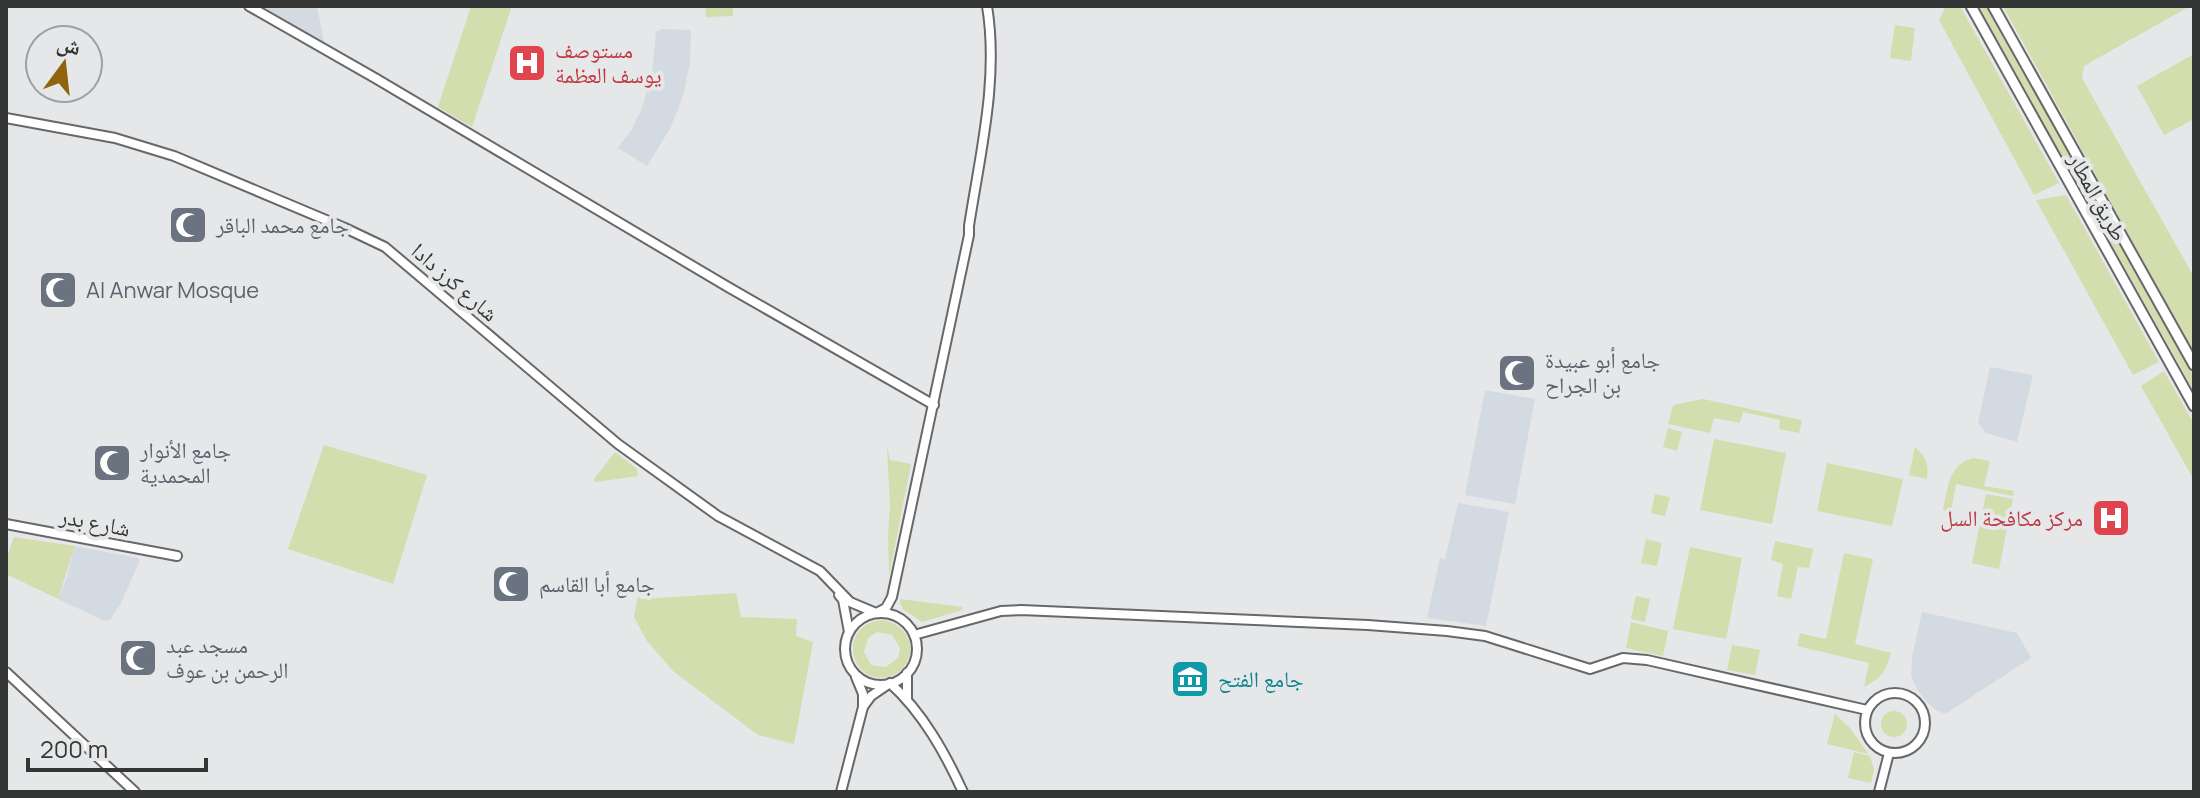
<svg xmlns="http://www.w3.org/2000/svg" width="2200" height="798" font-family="Manrope,'Noto Naskh Arabic',sans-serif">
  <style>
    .built { fill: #d3dae1 }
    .green { fill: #d3ddad; fill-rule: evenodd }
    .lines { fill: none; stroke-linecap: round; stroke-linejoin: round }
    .major-casing { stroke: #676869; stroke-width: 12 }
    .highway-casing { stroke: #676869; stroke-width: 13 }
    .major { stroke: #fff; stroke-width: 8 }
    .highway { stroke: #fff; stroke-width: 9 }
    .labels { text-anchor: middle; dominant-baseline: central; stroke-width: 8; stroke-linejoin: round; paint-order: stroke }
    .health-label { font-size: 22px; fill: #be3a42; stroke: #e6e7e9; text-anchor: start }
    .street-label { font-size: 22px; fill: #343535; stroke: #e6e7e9 }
    .worship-label { font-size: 22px; fill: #5b616d; stroke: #e6e7e9; text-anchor: start }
    .culture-label { font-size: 22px; fill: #0d838f; stroke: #e6e7e9; text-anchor: start }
  </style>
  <rect width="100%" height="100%" fill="#e6e7e9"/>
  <g class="built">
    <path d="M262,6H317L324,43L319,42Z"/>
    <path d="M662,29L691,30L690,63L683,96L671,127L647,166L618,148L632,129L642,108L652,74L656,32Z"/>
    <path d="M1990,367L2033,375L2017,442L1986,433L1978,423Z"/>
    <path d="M1485,390L1535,399L1515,504L1465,495Z"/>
    <path d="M1458,503L1509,512L1486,626L1427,618L1440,558L1445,559Z"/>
    <path d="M75,546L138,558L140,560L121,603L110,620L105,621L58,599L67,577Z"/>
    <path d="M1922,612L2017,633L2031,658L1945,714L1936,710L1926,701L1918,691L1911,676L1912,657Z"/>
  </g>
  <g class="green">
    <path d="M471,6H512L472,127L438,107Z"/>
    <path d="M705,6H733V16L706,17Z"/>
    <path d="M1946,6H1960L2059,183L2034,195L1939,20Z"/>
    <path d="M1978,6H1986L2194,377V391Z"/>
    <path d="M2003,6H2190L2084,66L2082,78L2194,277V354Z"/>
    <path d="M1895,25L1915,28L1911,61L1890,58Z"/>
    <path d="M2194,54V119L2164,135L2137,86Z"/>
    <path d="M2066,195L2159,362L2133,375L2036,200Z"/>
    <path d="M2164,371L2194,424V480L2141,386Z"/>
    <path d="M1703,399L1802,420L1799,433L1779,429L1780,420L1743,412L1740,423L1714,418L1710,433L1668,424L1673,405Z"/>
    <path d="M1668,428L1682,432L1677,451L1663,447Z"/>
    <path d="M1714,439L1786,453L1772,524L1700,510Z"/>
    <path d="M324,445L427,475L393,584L288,549Z"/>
    <path d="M887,447L890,460L911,464L889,576L888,535L890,505Z"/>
    <path d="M1915,447C1926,457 1929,465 1927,479L1909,475Z"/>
    <path d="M615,452L637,469L638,476L595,482L594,479Z"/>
    <path d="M1973,458L1990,461L1984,486L2014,491L2013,496L1956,484L1951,511L1943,510C1948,488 1948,465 1973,458Z"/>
    <path d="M1827,463L1903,479L1892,526L1817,511Z"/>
    <path d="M1655,494L1670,497L1665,516L1651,513Z"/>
    <path d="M1986,494L2013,499L1999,569L1972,563Z"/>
    <path d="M14,537L75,546L58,599L6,574V560Z"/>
    <path d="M1646,539L1662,543L1657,566L1641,563Z"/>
    <path d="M1775,541L1813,549L1809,568L1798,567L1791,599L1777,596L1783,564L1771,560Z"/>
    <path d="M1690,547L1742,558L1726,639L1673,629Z"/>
    <path d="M1844,553L1873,559L1855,644L1891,653C1885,673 1882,677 1864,687L1869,663L1797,646L1800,634L1799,633L1826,639Z"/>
    <path d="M736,593L741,617L797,619L796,636L813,642L794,744L758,735L673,671L647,641L634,617L638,596L641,599Z"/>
    <path d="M1636,596L1650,599L1645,622L1631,619Z"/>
    <path d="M901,599L962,607L963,610L922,622L903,609L900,603Z"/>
    <path d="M882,620C901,623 917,640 908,660C904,668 898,674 890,676C851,688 835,625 882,620ZM877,632L892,635L900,648L898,658L886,667L871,665L864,652L868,638Z"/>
    <path d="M1631,622L1668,631L1663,656L1626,648Z"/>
    <path d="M1732,645L1760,650L1755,675L1727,670Z"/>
    <circle cx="1894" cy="724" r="13"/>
    <path d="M1835,714L1850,728L1868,754L1827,744Z"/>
    <path d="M1854,752L1870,756L1874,770L1871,783L1848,778Z"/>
  </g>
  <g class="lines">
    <g class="major-casing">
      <g id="major">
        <path d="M249,6L375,78L728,287L934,405"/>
        <path d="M6,118L115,138L174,156L345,228L385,247L618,444L718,516L820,571L850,602L876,613L886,608L892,597L969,235V226C980,154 999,79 987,6"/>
        <path d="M6,524L177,556"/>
        <path d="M839,595L843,600L849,632"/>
        <circle cx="881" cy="649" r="36"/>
        <path d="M914,635L1001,611L1021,610L1368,625L1447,631L1485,636L1590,669L1623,658L1647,660L1867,710"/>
        <path d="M6,672L135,792"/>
        <path d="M856,677L863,694V707L871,696L890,683C923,713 945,753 963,792"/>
        <circle cx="1895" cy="723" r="30"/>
        <path d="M907,698V673"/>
        <path d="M841,792L863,707"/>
        <path d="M1879,792L1889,753"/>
      </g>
    </g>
    <g class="highway-casing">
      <g id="highway">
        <path d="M1971,6L2194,406"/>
        <path d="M1993,6L2194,365"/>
      </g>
    </g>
    <use href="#major" class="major"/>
    <use href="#highway" class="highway"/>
  </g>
  <defs>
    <g id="hospital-square" transform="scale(2)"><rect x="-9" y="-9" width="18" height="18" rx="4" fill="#e0444e" stroke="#e6e7e9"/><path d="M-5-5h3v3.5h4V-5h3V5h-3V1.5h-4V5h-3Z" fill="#fff"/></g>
    <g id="mosque-square" transform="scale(2)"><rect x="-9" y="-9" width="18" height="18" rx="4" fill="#6b7280" stroke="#e6e7e9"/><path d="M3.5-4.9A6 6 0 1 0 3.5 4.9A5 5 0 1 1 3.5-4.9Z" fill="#fff"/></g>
    <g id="museum-square" transform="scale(2)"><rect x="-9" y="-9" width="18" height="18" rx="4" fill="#0f9aa8" stroke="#e6e7e9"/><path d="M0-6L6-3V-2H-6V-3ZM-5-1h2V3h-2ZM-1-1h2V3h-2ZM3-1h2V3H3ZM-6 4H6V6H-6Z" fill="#fff"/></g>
  </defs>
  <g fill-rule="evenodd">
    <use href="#hospital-square" x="527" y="63"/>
    <use href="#mosque-square" x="188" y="225"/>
    <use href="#mosque-square" x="58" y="290"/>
    <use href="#mosque-square" x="1517" y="373"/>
    <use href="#mosque-square" x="112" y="463"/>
    <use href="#hospital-square" x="2111" y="518"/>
    <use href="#mosque-square" x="511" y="584"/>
    <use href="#mosque-square" x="138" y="658"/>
    <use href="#museum-square" x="1190" y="679"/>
  </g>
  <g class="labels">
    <g class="health-label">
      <text x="555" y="50">مستوصف<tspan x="555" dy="25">يوسف العظمة</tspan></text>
      <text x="2083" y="518" text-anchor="end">مركز مكافحة السل</text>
    </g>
    <g class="street-label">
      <text transform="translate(2098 197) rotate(61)">طريق المطار</text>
      <text transform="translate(455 282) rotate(41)">شارع كرز دادا</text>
      <text transform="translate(95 522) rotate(11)">شارع بدر</text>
    </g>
    <g class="worship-label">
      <text x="216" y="225">جامع محمد الباقر</text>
      <text x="86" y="290">Al Anwar Mosque</text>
      <text x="1545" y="360">جامع أبو عبيدة<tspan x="1545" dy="25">بن الجراح</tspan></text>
      <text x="140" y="450">جامع الأنوار<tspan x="140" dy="25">المحمدية</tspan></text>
      <text x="539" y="584">جامع أبا القاسم</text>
      <text x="166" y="645">مسجد عبد<tspan x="166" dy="25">الرحمن بن عوف</tspan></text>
    </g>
    <g class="culture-label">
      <text x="1218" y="679">جامع الفتح</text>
    </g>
  </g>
  <rect width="2200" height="798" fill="none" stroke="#343535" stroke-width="16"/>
  <g transform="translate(64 64) rotate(15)"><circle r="38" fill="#e6e7e9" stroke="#9fa0a1" stroke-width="2"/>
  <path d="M0-6L14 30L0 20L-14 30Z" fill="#8f640c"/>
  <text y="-12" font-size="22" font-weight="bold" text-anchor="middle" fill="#343535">ش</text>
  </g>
  <path d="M28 758v12h178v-12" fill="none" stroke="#343535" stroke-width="4"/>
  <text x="40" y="758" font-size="24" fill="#343535" stroke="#e6e7e9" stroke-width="6" paint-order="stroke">200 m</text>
</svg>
